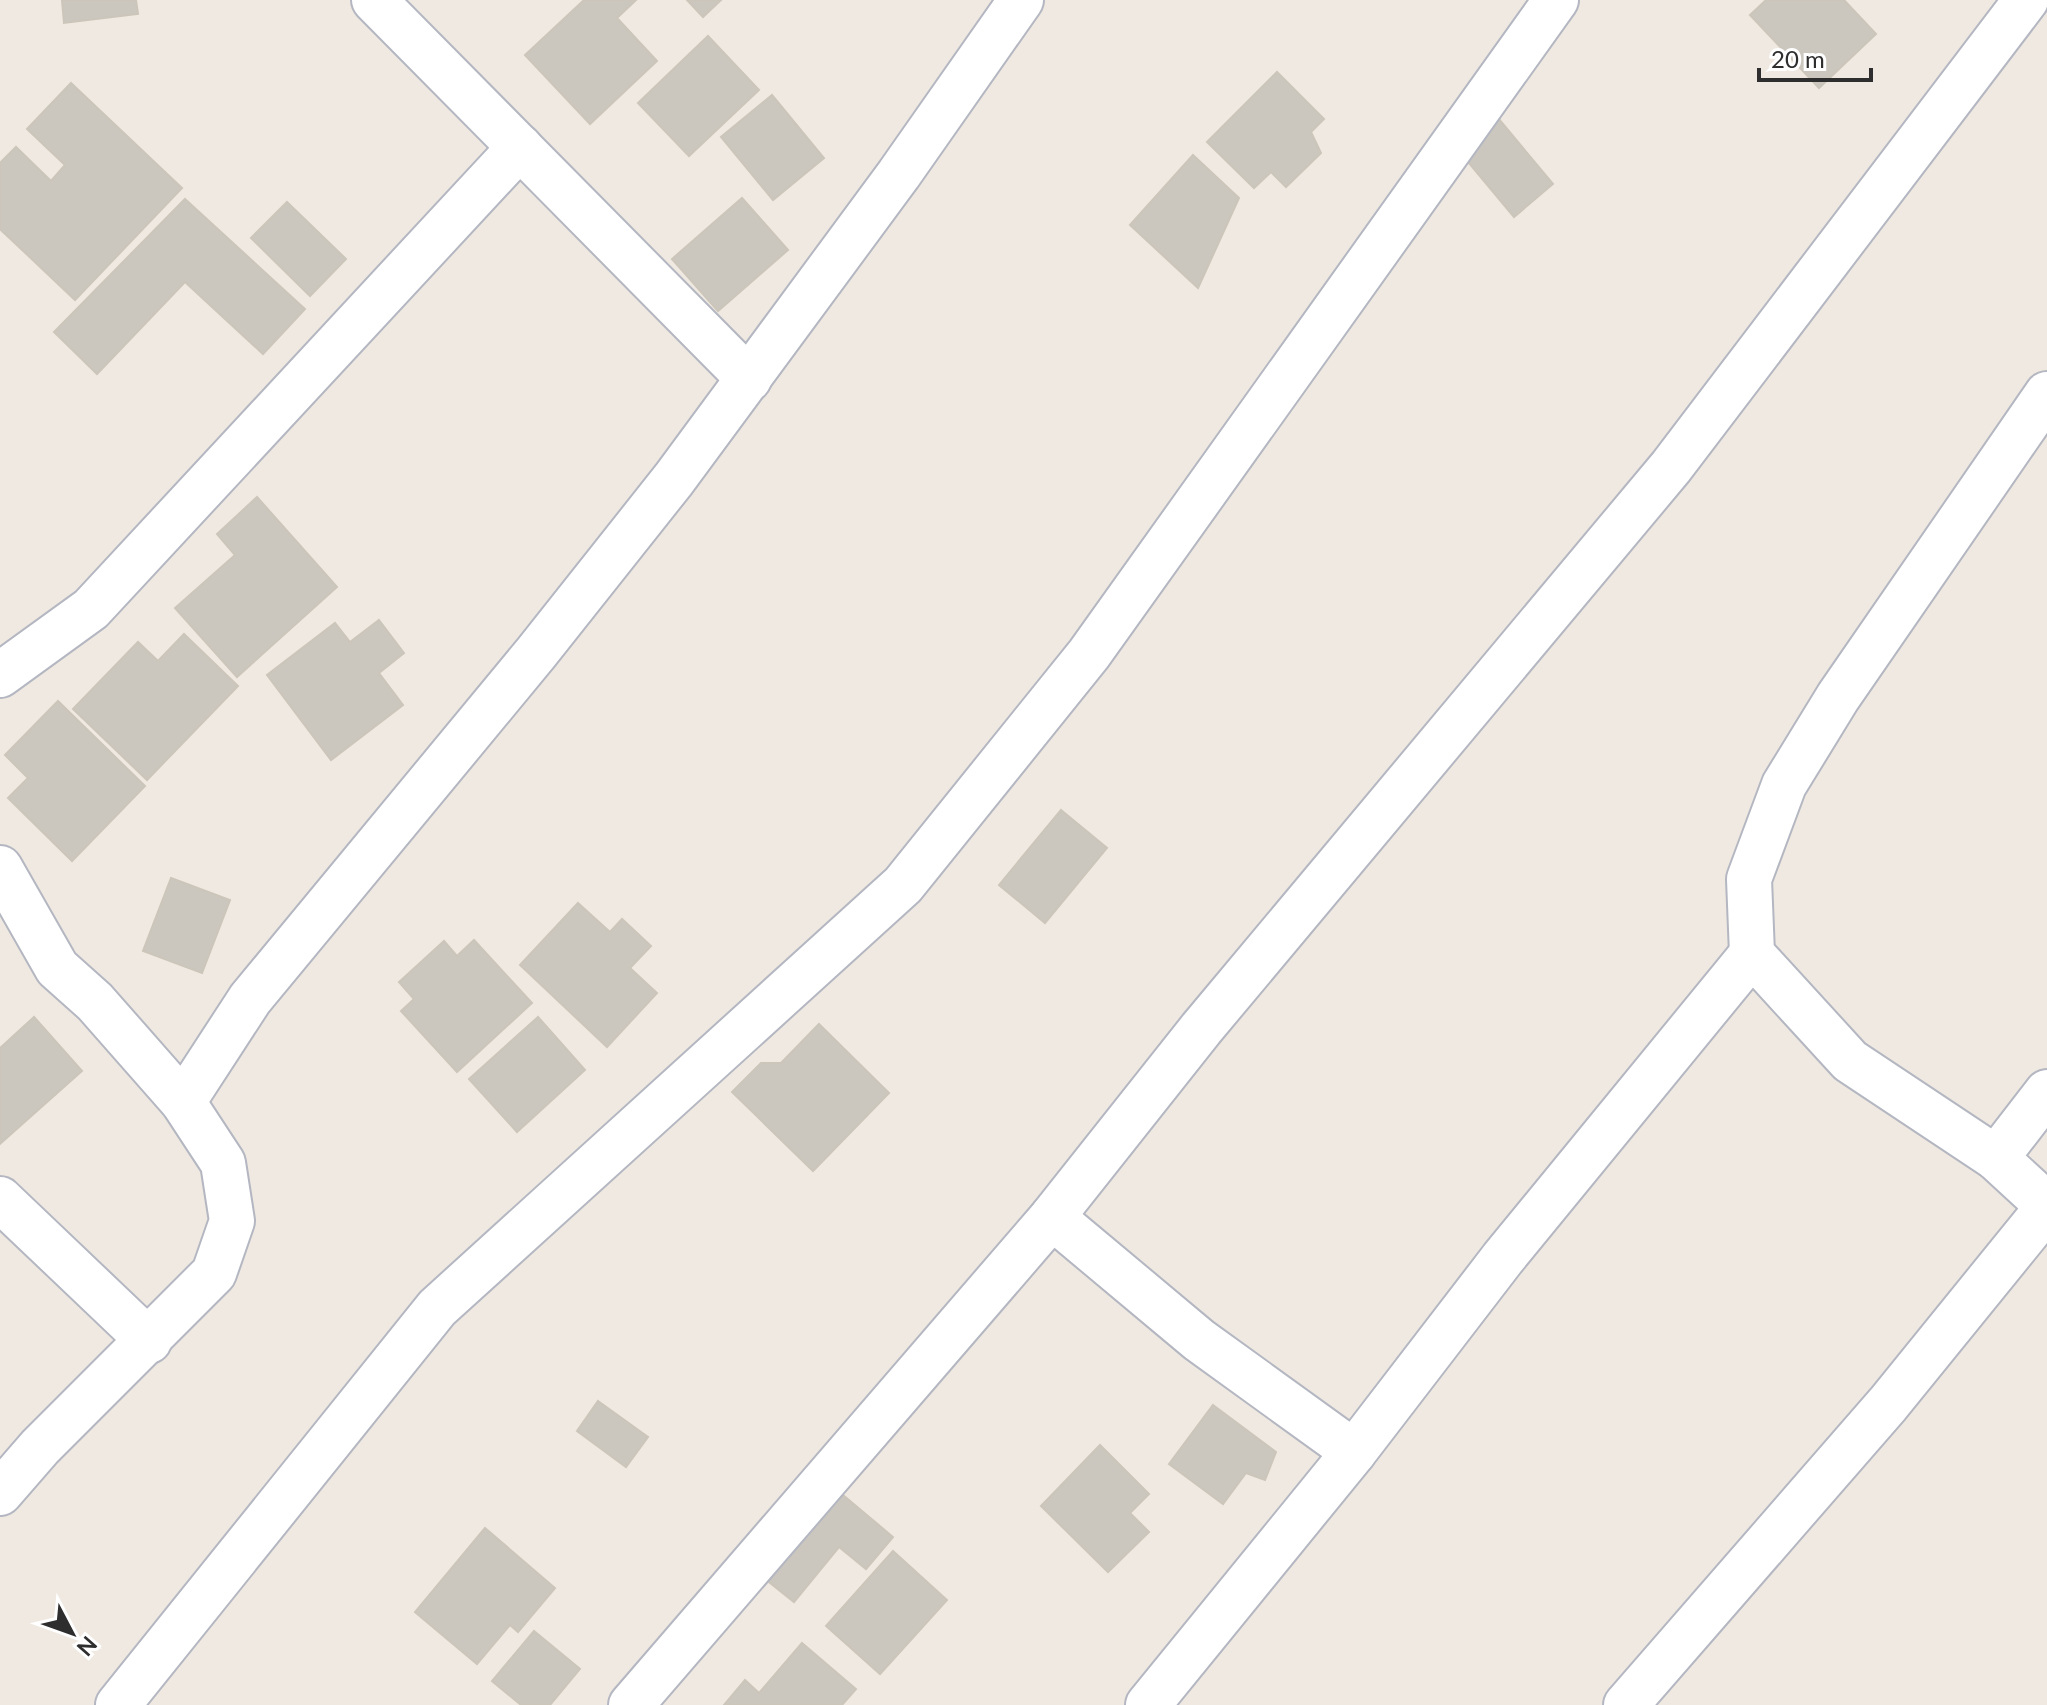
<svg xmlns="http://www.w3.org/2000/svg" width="2047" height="1705" font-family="Lato,sans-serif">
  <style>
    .building { fill: #cbc7bf; stroke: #cbc5ba; stroke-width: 2 }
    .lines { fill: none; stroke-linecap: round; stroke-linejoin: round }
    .minor-casing { stroke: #b4b7c1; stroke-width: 48 }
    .minor { stroke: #fff; stroke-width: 44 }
  </style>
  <rect width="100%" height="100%" fill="#efe9e1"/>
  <g class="building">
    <path d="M62,0H136L138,14L64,23Z"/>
    <path d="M584,0H636L617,18L657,61L590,124L525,55Z"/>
    <path d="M687,0H721L703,17Z"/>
    <path d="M1766,0H1844L1876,34L1819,88L1750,15Z"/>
    <path d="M708,36L759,90L689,156L638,103Z"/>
    <path d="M1277,72L1324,119L1311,132L1321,153L1286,187L1271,172L1254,188L1207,142Z"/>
    <path d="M71,83L182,188L75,300L0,229V163L16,147L51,181L65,165L27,129Z"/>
    <path d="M772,95L824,158L773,200L721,137Z"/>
    <path d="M1493,112L1553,184L1514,217L1454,145Z"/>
    <path d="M1193,155L1239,198L1198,288L1130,225Z"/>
    <path d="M742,198L788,250L718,311L672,259Z"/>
    <path d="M185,199L305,309L263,354L185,282L97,374L54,332Z"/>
    <path d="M287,202L346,259L310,296L251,238Z"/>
    <path d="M257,497L337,587L237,677L175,608L235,555L217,534Z"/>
    <path d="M379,620L404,653L379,673L403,705L331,760L267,675L335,623L350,642Z"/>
    <path d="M184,634L238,686L147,780L73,709L138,642L158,661Z"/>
    <path d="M58,701L145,786L72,861L8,798L28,778L5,755Z"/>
    <path d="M1061,810L1107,848L1045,923L999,885Z"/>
    <path d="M171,878L230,900L202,973L143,951Z"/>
    <path d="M578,903L610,932L622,919L651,946L630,968L657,993L607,1047L520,965Z"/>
    <path d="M474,940L532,1003L457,1072L401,1011L414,999L399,982L444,941L457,956Z"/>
    <path d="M34,1017L82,1071L0,1144V1048Z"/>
    <path d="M538,1017L585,1070L517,1132L469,1079Z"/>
    <path d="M819,1024L889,1093L813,1171L732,1092L761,1063H781Z"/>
    <path d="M598,1401L648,1437L626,1467L577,1431Z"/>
    <path d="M1213,1405L1276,1452L1265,1480L1246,1473L1223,1504L1169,1464Z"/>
    <path d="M1100,1445L1149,1494L1130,1513L1149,1532L1108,1572L1041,1506Z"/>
    <path d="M837,1490L893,1537L866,1569L839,1547L794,1602L764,1578Z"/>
    <path d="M485,1528L555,1588L518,1632L510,1625L477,1664L415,1612Z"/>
    <path d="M893,1551L947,1600L880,1674L826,1626Z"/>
    <path d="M534,1631L580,1669L550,1705H521L492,1681Z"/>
    <path d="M802,1643L856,1689L842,1705H724L745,1680L759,1693Z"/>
  </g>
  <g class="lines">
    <g class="minor-casing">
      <g id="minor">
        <path d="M374,0L749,379"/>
        <path d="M2047,394L1838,697L1784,785L1749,879L1752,954L1850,1061L1996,1158L2047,1205"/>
        <path d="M0,675L91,609L520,147"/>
        <path d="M0,868L57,968L95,1002L183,1102L223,1163L232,1221L214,1273L40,1447L0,1493"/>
        <path d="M183,1102L250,999L536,653L674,479L899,174L1021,0"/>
        <path d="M1996,1158L2047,1092"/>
        <path d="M0,1199L149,1341"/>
        <path d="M1052,1217L1199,1340L1354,1452"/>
        <path d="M118,1705L437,1308L903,885L1089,654L1556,0"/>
        <path d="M631,1705L1052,1217L1201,1029L1671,467L2026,0"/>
        <path d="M1148,1705L1354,1452L1503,1258L1752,954"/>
        <path d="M1626,1705L1888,1404L2047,1208"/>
      </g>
    </g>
    <use href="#minor" class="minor"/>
  </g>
  <g transform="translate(72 1633) rotate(131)" stroke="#ffffff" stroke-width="6" paint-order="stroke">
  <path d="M0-6L14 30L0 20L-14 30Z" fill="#2e2e2e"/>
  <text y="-12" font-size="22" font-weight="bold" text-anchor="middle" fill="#2e2e2e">N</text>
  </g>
  <path d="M1759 68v12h112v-12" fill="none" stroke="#2e2e2e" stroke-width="4"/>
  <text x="1771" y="68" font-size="24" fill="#2e2e2e" stroke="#ffffff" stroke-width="6" paint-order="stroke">20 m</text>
</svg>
